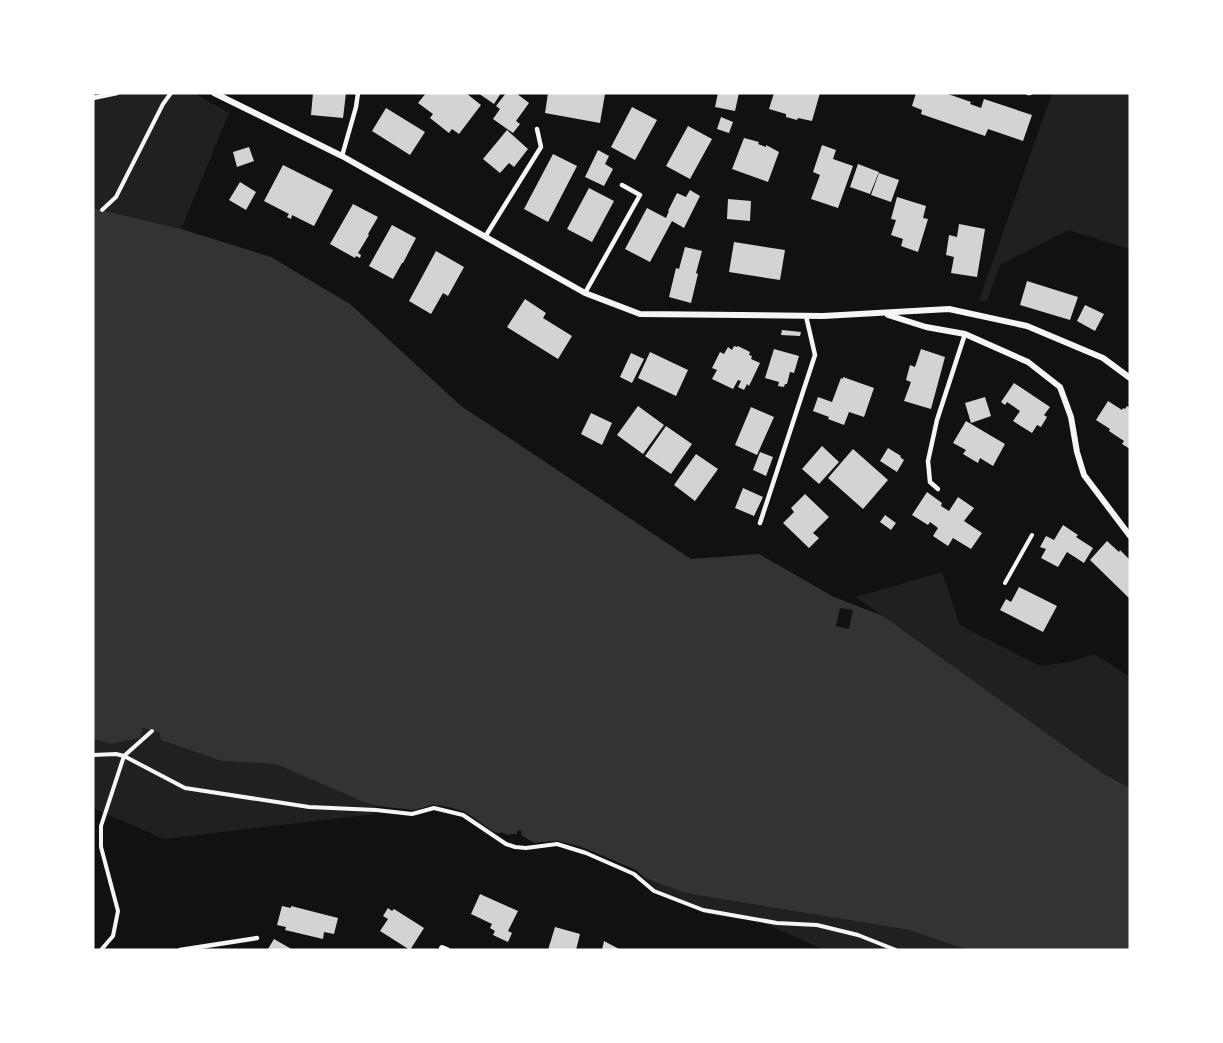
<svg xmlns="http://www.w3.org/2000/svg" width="1223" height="1043" font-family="'Noto Serif',serif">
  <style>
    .green { fill: #202020 }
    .water { fill: #333 }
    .pier { fill: #111 }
    .building { fill: #d3d3d3 }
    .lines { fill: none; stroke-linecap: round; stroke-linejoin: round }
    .path { stroke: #f5f5f5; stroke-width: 4 }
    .service { stroke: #f5f5f5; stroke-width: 4.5 }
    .minor { stroke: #f5f5f5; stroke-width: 6 }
  </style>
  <rect width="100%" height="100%" fill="#111"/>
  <g class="green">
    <path d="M93,93H194L229,113L181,229L93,208Z"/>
    <path d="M1052,93H1130V249L1068,230L1000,265L987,301H979Z"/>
    <path d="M942,572L960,625L1040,666L1070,662L1094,654L1130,677V788L1102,773L856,597Z"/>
    <path d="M143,728L160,733L222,761L276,764L366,803L377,806L375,814L164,839L93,808V739L111,744L140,738Z"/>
    <path d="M642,877L685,893L909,930L968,950H824L764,923L707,914L654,891L656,888Z"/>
  </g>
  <path class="water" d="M93,208L181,229L271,257L350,304L461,406L691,559L759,554L834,597L883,616L1102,773L1130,788V950H968L909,930L685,893L642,877L636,870L581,847L557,841L534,843L521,835L518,831L517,834C492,840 483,820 463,812C454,808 441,804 431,806C425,807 419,810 413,810C398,810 380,807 366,803L276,764L222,761L161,740L160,733L143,728L140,738L111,744L93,739Z"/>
  <g class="pier">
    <path d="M840,608L853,610L849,629L836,626Z"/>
    <path d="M433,805L446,807L465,812L498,835L501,832L510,836L511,834H517L518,830L522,831L521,835L534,843L557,841L581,847L636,870L649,882L640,879L634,873L557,844L534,846L519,837L510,839L502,836L498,838L463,815L433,808L414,813L376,809L377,806L414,810Z"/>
  </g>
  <g class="building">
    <path d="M313,93H346L343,118L311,115Z"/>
    <path d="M426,93H466L481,105L459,134L452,129L449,133L430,118L433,114L418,103Z"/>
    <path d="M478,93H501L494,104Z"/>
    <path d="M506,93H516L529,103L516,121L520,124L513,133L493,119L500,109L496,106Z"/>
    <path d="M548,93H598L605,94L600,123L545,113Z"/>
    <path d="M718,93H739L735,111L715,107Z"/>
    <path d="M774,93H820L812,121L798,118L797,120L786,117V114L769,109Z"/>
    <path d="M916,93H945L971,102L970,104L981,108L984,99L1032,115L1023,141L988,129L985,136L921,114L922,110L912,106Z"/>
    <path d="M632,107L657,120L635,160L611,147Z"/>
    <path d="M386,108L425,132L410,155L372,131Z"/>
    <path d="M721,117L733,122L729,133L717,129Z"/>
    <path d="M688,126L712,139L690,179L666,166Z"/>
    <path d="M507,130L528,149L514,167L509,163L500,173L483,159Z"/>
    <path d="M744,138L759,142L758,144L766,147V145L779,152L768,182L732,169Z"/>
    <path d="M822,145L836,150L833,159L853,166L838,208L811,199L820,175L813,172Z"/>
    <path d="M249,147L254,161L237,167L233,152Z"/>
    <path d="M598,150L609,156L605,164L613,169L604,186L585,177Z"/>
    <path d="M553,154L577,166L548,222L524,209Z"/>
    <path d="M858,164L879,172L870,194L850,187Z"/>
    <path d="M283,165L333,190L314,226L292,215L291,219L287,217L289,214L264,201Z"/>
    <path d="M879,173L899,180L891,202L871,195Z"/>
    <path d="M240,182L256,192L246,210L229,200Z"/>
    <path d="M589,188L614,201L592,242L567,229Z"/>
    <path d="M690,190L700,196L684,228L672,221L650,262L625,249L647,208L666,218L669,211H668L677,193L686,197Z"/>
    <path d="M897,197L926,206L923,218L928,219L918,252L901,246L903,239L891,235L896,220L891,219Z"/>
    <path d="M728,199L751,201L750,221L727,219Z"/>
    <path d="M353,204L378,217L368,234L369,235L358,253L361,255L360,258L356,256L355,258L330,244Z"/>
    <path d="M959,224L985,229L977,277L951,273L954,257L946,255L949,235L957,237Z"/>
    <path d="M392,225L416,238L403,263H402L393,279L369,266Z"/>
    <path d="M734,242L785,250L780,280L729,272Z"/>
    <path d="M685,247L702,251L696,273L698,274L691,303L669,297L676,268L679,269Z"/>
    <path d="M436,251L464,267L448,296L443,293L431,314L409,301Z"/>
    <path d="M1027,281L1078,297L1070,320L1020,305Z"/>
    <path d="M525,299L546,313L543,318L572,336L558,359L507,327Z"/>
    <path d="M1085,305L1104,314L1095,331L1077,321Z"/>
    <path d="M782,330L801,332L800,336L781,335Z"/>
    <path d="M734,346L737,347L738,346L750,352L749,355L752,356L751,359L760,363L749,386L747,384L744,390L738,387L741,381L738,380L733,389L712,379L717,370L712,368L720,352L724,354L728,347L732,350Z"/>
    <path d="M774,349L799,356L794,373L790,372L787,384H785L784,387L778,386L779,382L765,378Z"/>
    <path d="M921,349L945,357L931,409L904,401L911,382L906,380L910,365L915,367Z"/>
    <path d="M650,352L688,370L676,396L638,378Z"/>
    <path d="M631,353L644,359L632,383L620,377Z"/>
    <path d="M843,377L874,388L864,417L849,412L844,425L828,419L829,417L813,411L818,397L832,402L841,378L843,379Z"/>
    <path d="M1014,383L1050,407L1044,415L1047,417L1041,427L1037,425L1032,433L1013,421L1020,411L1007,402L1005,405L1001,402Z"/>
    <path d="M985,397L991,416L971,423L965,403Z"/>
    <path d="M1108,401L1122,410L1123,408L1125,409L1127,406L1130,408V449L1122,444L1124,441L1109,431L1110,429L1096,420Z"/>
    <path d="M638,406L664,425L643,454L617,435Z"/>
    <path d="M751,407L774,417L757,455L735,445Z"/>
    <path d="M591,413L612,423L602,445L581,434Z"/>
    <path d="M966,421L1005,444L993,466L980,458L978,463L963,454L966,450L953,443Z"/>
    <path d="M666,426L692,444L671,474L645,456Z"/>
    <path d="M822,446L839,462L819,484L802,469Z"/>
    <path d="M888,448L901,456L900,457L904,460L897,472L880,461Z"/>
    <path d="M853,449L888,480L863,509L828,478Z"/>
    <path d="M760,452L773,457L766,476L753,470Z"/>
    <path d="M696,454L718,469L695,501L674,485Z"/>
    <path d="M743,488L763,497L754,516L735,508Z"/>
    <path d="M927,492L942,503L941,506L949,511L958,497L974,508L964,521L982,533L971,549L953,538L948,546L933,536L938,528L930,522L928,525L912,515Z"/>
    <path d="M805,494L829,517L813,533L819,538L809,548L783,523L794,512L791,508Z"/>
    <path d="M885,515L896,523L891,530L880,522Z"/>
    <path d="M1063,525L1078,535L1076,537L1093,548L1084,563L1067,552L1058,567L1041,558L1046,549L1040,547L1046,536L1054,540Z"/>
    <path d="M1107,541L1119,552L1120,550L1130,560V599L1090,560Z"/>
    <path d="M1019,587L1057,606L1043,632L1000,610L1006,599L1011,602Z"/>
    <path d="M480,894L518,911L508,931L512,933L508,942L493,935L495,931L490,928L492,924L471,914Z"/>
    <path d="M282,906L291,908V906L338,918L334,934L324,932L323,939L285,930L286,927L277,925Z"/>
    <path d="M388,908L392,911L394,909L424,928L410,950L380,931L388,919L383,916Z"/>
    <path d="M555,927L580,934L576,950H548Z"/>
    <path d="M274,939L293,950H270L268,949Z"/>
    <path d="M604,941L621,950H602Z"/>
  </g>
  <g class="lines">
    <g class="path">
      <path d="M102,210L116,197L163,104L171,93"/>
      <path d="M1005,583L1032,535"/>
      <path d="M93,755L116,754L124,756L185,788L309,807L376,810L412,814L434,808L463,815L506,844L515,847L526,848L557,844L586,853L634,874L654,891L703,910L777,923L817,925L858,935L896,950"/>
      <path d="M101,950L113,936L118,911L101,847V826L124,756L152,731"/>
    </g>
    <g class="service">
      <path d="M1028,93H1030"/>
      <path d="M93,98L117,93"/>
      <path d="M342,156L356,107L358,93"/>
      <path d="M485,237L541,147L537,129"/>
      <path d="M585,293L640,195L622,185"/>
      <path d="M938,489L930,482L928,461L937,420L965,334"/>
      <path d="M760,523L815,355L806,316"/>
      <path d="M180,950L257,938"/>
    </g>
    <g class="minor">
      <path d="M214,93L342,156L585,293L640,314L823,316L949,309L1027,326L1103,358L1130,378"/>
      <path d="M888,315L926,327L965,334L1028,362L1060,387L1071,417L1077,452L1084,475L1130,536"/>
      <path d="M442,948L447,950"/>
    </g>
  </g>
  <rect width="1223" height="1043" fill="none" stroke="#ffffff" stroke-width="189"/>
</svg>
